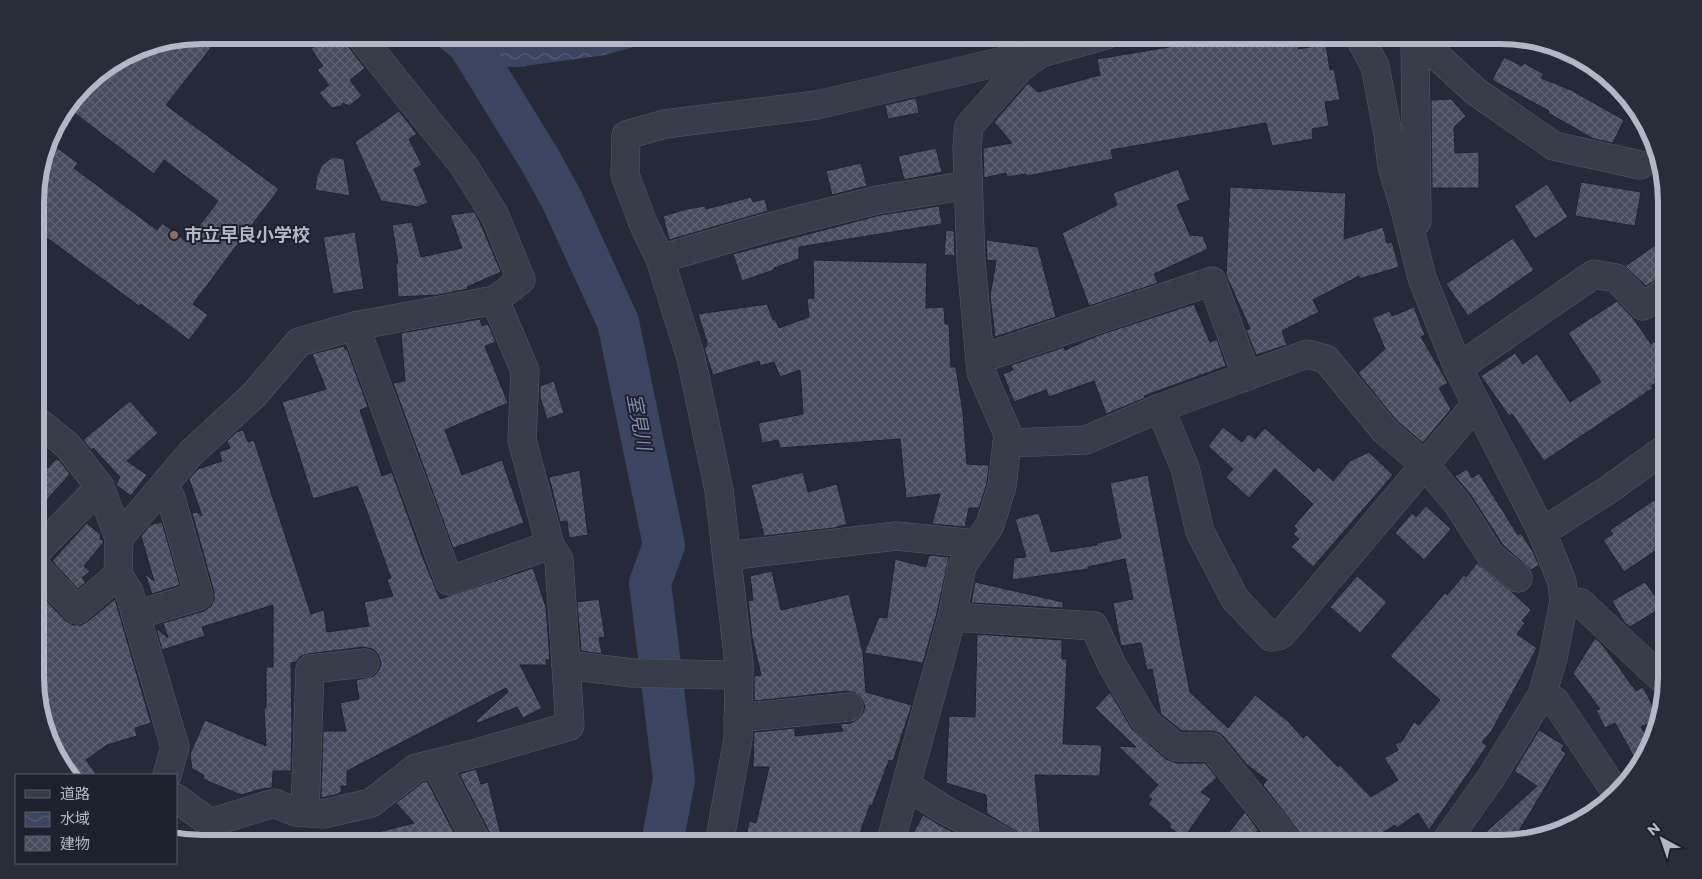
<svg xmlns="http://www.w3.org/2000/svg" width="1702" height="879" font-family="Montserrat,'Noto Sans JP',sans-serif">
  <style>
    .water { fill: url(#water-waves) }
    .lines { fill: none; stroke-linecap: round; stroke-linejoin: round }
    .river { stroke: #3c4560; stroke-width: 42 }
    .building { fill: url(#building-cross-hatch); stroke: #1f232f }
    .minor-casing { stroke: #565a67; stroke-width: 29 }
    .minor { stroke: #383c49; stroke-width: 28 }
    .education-dot { fill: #8d6e63; stroke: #1d212d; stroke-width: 2 }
    .labels { text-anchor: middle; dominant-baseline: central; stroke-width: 4; stroke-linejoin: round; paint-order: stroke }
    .poi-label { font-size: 18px; font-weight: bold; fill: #b3b7c5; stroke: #1d212d; text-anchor: start }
    .water-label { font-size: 19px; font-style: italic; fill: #7e8aaa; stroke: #1d212d }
    .rim { fill: none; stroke: #b3b7c5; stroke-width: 6 }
  </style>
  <defs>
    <pattern id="water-waves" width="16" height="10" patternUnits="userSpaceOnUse" patternTransform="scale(1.25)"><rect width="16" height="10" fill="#3c4560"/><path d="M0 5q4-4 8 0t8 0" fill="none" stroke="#565e75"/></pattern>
    <pattern id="building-cross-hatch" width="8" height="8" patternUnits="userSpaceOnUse" patternTransform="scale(1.25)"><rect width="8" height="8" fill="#464c5d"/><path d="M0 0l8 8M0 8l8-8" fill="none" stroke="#5e6473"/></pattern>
  </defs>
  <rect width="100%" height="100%" fill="#242a38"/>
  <path class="water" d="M423,35H676L605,55L518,67L463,65Z"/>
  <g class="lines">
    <path class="river" d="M463,35L540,160L562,200L618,322L664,545L650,583L674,779L662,844"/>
  </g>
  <g class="building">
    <path d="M202,35L214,44L166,105L279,189L193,304L208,315L189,340L141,304L139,306L35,229V191L49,142L78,163L74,168L157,230L162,223L187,242L218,201L164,160L154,174L68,108L92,76L138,48Z"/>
    <path d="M307,35H344L347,45L365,68L350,80L362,96L349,106L343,103L341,106L332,108L319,93L329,85L317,70L323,66L311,49L316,45Z"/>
    <path d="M1168,35H1304L1298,49L1326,44L1330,70L1334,69L1340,100L1325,102L1329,126L1312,129L1313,139L1272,146L1266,123L1111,150L1113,159L1027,176L1026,174L1007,177L1006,173L984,178L983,148L1012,143L994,122L1028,83L1038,92L1100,75L1097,59L1169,47Z"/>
    <path d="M1504,57L1522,66L1524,63L1544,74L1541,78L1571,90L1624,120L1613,143L1594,139L1548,113L1549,111L1492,80Z"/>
    <path d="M916,98L919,113L888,119L885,105Z"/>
    <path d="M1451,99L1466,116L1454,127L1455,153L1479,152V188H1432L1431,100Z"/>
    <path d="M399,111L417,134L409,139L422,165L414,169L428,203L417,207L381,201L355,142Z"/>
    <path d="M936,148L942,172L904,180L898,156Z"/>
    <path d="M333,157L344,159L350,196L315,190L317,176L322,165Z"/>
    <path d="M861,163L867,186L832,195L826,171Z"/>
    <path d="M1178,169L1190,200L1177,205L1190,235L1203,236L1208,249L1154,274L1158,283L1089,306L1062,233L1117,205L1113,193Z"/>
    <path d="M1581,182L1641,192L1635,226L1575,216Z"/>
    <path d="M1547,184L1568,217L1535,239L1514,206Z"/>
    <path d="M1230,187L1346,193L1344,239L1383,227L1387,243L1392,242L1399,267L1359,279V276L1313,300L1319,312L1282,331L1287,345L1256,355L1246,330L1250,329L1226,275Z"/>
    <path d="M751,197L753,202L765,199L768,211L669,240L663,216L687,209L705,206L706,209Z"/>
    <path d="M939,206L942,224L799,247V259L774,268V270L742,281L733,254L880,215Z"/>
    <path d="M472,212H474L479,220L501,272L467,287L468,289L438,295L398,297L396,263H398L392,225L412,222L421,257L462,248L450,215Z"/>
    <path d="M946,230L954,231L955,256L944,255Z"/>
    <path d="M355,232L364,289L333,294L323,237Z"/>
    <path d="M1513,238L1534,270L1468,316L1446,284Z"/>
    <path d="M1666,238V276L1658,279L1646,286L1625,266Z"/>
    <path d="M986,240L1038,247L1056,317L995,337L990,296L996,261L987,260Z"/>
    <path d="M813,260L927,263L926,308L944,307L945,324H949L951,367H956L963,413L967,464L989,465L987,483L979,508H969L965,527L932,524L940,494L906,498L900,439L780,448L778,440L762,443L758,423L803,414L800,370L780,377L774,362L760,366L759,361L713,375L704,348L707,346V342L698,314L767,304L773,320L775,319L779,328L809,317L807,299L814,298Z"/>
    <path d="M1617,301L1633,318L1651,344L1666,334V376L1651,386L1653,388L1544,461L1512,414L1509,416L1481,376L1515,353L1523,364L1537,354L1570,402L1601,382L1568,333Z"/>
    <path d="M1194,304L1210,342L1217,339L1226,366L1144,396L1145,398L1106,414L1094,381L1049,397L1046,390L1014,402L1003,374L1013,370L1011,365L1064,347L1065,350L1099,335Z"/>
    <path d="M1414,307L1425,335L1421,337L1448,383L1439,388L1451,409L1423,443L1396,420L1358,373L1385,349L1372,318L1390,311L1392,316Z"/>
    <path d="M480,319L482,326L488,324L496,342L485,346L508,403L445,430L462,475L502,460L524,523L453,548L393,383L405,381L401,333Z"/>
    <path d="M344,346L345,349H347L368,407L360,410L382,476L392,472L423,558L440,599L533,568L546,607L550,660H546L547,665H520L542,708L523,718L517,707L478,723L476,721L508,692L506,688L347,771V786H341V792L335,795L321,798L323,731H346L340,703L359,699L356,680L374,676L379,670L381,662L377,653L372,649L364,647L308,654L301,656L296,662L291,663L292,730L291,771H273L272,788L261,789L241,795L203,779L204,775L192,769L190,754L205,720L266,746L264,708H266V667H273V605L202,627L205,636L162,650L156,628L168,638L163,623L204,611L211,606L214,599V592L192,513L197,512L202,516L189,479L198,469L222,461L219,452L230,448L227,441L237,432L243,430L248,442L254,440L311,614L324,610L327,632L369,626L364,602L393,596L387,580L391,578L365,506L357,486L313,499L282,402L326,389L312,354Z"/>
    <path d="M554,381L564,413L547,419L540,397V386Z"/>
    <path d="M130,401L158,433L127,461L147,475L131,496L116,485L120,477L93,448L91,450L83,440Z"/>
    <path d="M1223,427L1242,442L1249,434L1255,439L1265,428L1314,472L1318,467L1333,481L1350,461L1369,452L1393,475L1313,567L1291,547L1299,539L1293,534L1297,530L1294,526L1313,504L1275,469L1249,498L1226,477L1233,469L1208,446Z"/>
    <path d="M36,456L48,468L56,459L59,460L70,474L36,512Z"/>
    <path d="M1467,469L1472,478L1479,473L1518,535L1521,533L1533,552L1539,565L1531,570L1503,545L1470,494L1455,476Z"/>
    <path d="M580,470L588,535L569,538L567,521L560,522L549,477Z"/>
    <path d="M803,472L808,492L837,484L847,524L834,528L764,536L751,485Z"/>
    <path d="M1148,475L1190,692L1228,728L1255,695L1288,721L1303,738L1307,735L1338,767L1340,765L1371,797L1398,780L1384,758L1398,750L1395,744L1402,741L1414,722L1419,725L1440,700L1390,656L1445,593L1447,595L1464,575L1466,577L1477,563L1512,592L1531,610L1522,621L1525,623L1517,634L1537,648L1491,732L1482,742L1487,746L1429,830L1418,813L1397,828L1395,825L1365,844H1312L1303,837L1263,785L1267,780L1246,764L1224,737L1219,733L1212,731H1182L1161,714L1152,669L1147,670L1141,643L1121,646L1113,603L1133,599L1125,559L1088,567V569L1012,580L1014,558L1026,557L1015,519L1039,513L1051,552L1097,545V543L1121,538L1110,483Z"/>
    <path d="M1666,492L1667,543L1624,572L1603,540L1613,534L1610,530Z"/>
    <path d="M1426,506L1451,529L1424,560L1395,533L1412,513L1416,517Z"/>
    <path d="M162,522L180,585L152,594L145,574L154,581L141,536L150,525Z"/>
    <path d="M87,523L101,535L100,540L103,539V543L84,566L90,571L82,578L86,582L78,589L52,561Z"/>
    <path d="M929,555L949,557L937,613L923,663L864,653L879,617L887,618L895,559L926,567Z"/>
    <path d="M772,571L781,610L849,594L863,653L866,692L912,705L893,761L889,760L872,806L870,805L856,844H745L749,821L756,823L769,767H753L754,732L795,728V736L843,731L840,724L851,723L858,719L863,713L865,706L861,698L855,693L848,691L754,701V676L761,675L752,637L748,601L753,600L750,576Z"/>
    <path d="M1357,576L1387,602L1360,633L1330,607Z"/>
    <path d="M975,582L1063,602V608L971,603Z"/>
    <path d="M1645,582L1663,607L1630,627L1624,622L1612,601Z"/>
    <path d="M36,590L66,621L73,625H81L87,622L115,599L151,723L135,728L137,736L107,745L86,760L97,775H68L36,699Z"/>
    <path d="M599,599L605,637L599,638L602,654L581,651L577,602Z"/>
    <path d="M977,634L1062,640V659H1067L1063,744L1102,745L1100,776L1035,775L1040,832L1019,833L987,814L986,795L946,783L949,716L975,717Z"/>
    <path d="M1595,638L1601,643L1636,691L1643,687L1658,716L1657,719L1641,727L1651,743L1650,751L1638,764L1615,723L1605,728L1596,710L1600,709L1573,673Z"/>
    <path d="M1110,692L1132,729L1166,759L1176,763H1205L1217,778L1201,792L1211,799L1184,838L1169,827L1171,824L1148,804L1152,799L1148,796L1158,785L1118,746L1136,747L1095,708Z"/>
    <path d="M1539,730L1564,745L1561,750L1566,753L1511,844H1495L1485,833L1537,786L1514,771Z"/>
    <path d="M476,769L481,784L488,782L503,844H494L492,837L459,774Z"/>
    <path d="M427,781L460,844H359L358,837L414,823L396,803L423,782Z"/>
    <path d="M1245,812L1258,830L1247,844H1220Z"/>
    <path d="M923,815L936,823L975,844H907Z"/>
  </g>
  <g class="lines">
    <g class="minor-casing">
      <g id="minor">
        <path d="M1358,35L1375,66L1388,134L1392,167L1404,206L1422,278L1458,368L1542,532L1562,582L1564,601L1553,658L1542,695L1492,776L1444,844"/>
        <path d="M1415,35L1417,221"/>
        <path d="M1415,36L1475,91L1554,146L1640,165"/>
        <path d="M660,259L643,223L625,175L626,135L665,124L817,105L1012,59L1025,64"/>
        <path d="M495,300L525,371L522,440L550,545L559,560L566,665"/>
        <path d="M355,326L449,581L550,545"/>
        <path d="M980,359L1212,281L1247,377"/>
        <path d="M1458,368L1594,274L1616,278L1643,306L1666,292"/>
        <path d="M1160,408L1307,354L1326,359L1385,431L1424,464L1457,503L1491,556L1518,578"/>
        <path d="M36,420L68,446L100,487L119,538L118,575L129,592L175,747L167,775"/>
        <path d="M1007,443L1086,440L1160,408L1185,468L1200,532L1235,599L1271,637L1281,635L1467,415L1478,408"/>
        <path d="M1542,532L1608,490L1666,448"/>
        <path d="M119,538L191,453L254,395L299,342L355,326L495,300L521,280L495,216L464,166L359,35"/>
        <path d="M36,552L100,487"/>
        <path d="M727,556L896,536L977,544"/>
        <path d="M36,567L77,610L118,575"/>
        <path d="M1564,601L1581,603L1661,678H1667"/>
        <path d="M136,615L199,596L171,498L158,492"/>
        <path d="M952,617L1094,626L1112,665L1145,721L1176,747H1212L1290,844"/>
        <path d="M1542,695L1555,701L1615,791"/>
        <path d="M738,718L849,707"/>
        <path d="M436,764L478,844"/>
        <path d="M906,785L943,809L1009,844"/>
        <path d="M176,798L210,823L274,803L296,812L323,814L371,803L416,768L477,753L570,726L566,665L633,673L728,675"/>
        <path d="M305,812L310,669L365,663"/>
        <path d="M719,844L738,739L739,664L719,490L691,358L660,259L769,227L877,200L968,185"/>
        <path d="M890,844L952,617L962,566L990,525L1002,486L1008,434L981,372L971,261L967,146L969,126L1020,68L1041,53L1106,35"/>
      </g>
    </g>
    <use href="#minor" class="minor"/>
  </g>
  <circle class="education-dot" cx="174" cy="235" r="5"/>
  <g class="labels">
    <g class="poi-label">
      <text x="184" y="235">市立早良小学校</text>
    </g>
    <g class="water-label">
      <text transform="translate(639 422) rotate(79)">室見川</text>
    </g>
  </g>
  <path d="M0 0H1702V879H0ZM202 44H1500A158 158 0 0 1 1658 202V677A158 158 0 0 1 1500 835H202A158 158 0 0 1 44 677V202A158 158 0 0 1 202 44Z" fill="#292d39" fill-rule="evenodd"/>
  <path class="rim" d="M202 44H1500A158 158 0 0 1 1658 202V677A158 158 0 0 1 1500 835H202A158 158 0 0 1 44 677V202A158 158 0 0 1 202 44Z"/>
  <rect x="15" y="774" width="162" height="90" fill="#1d212d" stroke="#595d6a"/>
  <rect x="25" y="790" width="25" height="8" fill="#383c49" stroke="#595d6a"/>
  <text x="60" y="799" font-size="15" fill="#b3b7c5">道路</text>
  <rect x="25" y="812" width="25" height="15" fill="url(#water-waves)" stroke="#595d6a"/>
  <text x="60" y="824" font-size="15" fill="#b3b7c5">水域</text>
  <rect x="25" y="836" width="25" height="15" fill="url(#building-cross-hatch)" stroke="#595d6a"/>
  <text x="60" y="849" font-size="15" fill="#b3b7c5">建物</text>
  <g transform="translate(1662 839) rotate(320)" stroke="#1d212d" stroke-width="4" paint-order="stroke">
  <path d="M0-4L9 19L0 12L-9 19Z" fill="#b3b7c5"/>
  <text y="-8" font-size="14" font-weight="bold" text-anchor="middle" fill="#b3b7c5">N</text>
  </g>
</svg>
